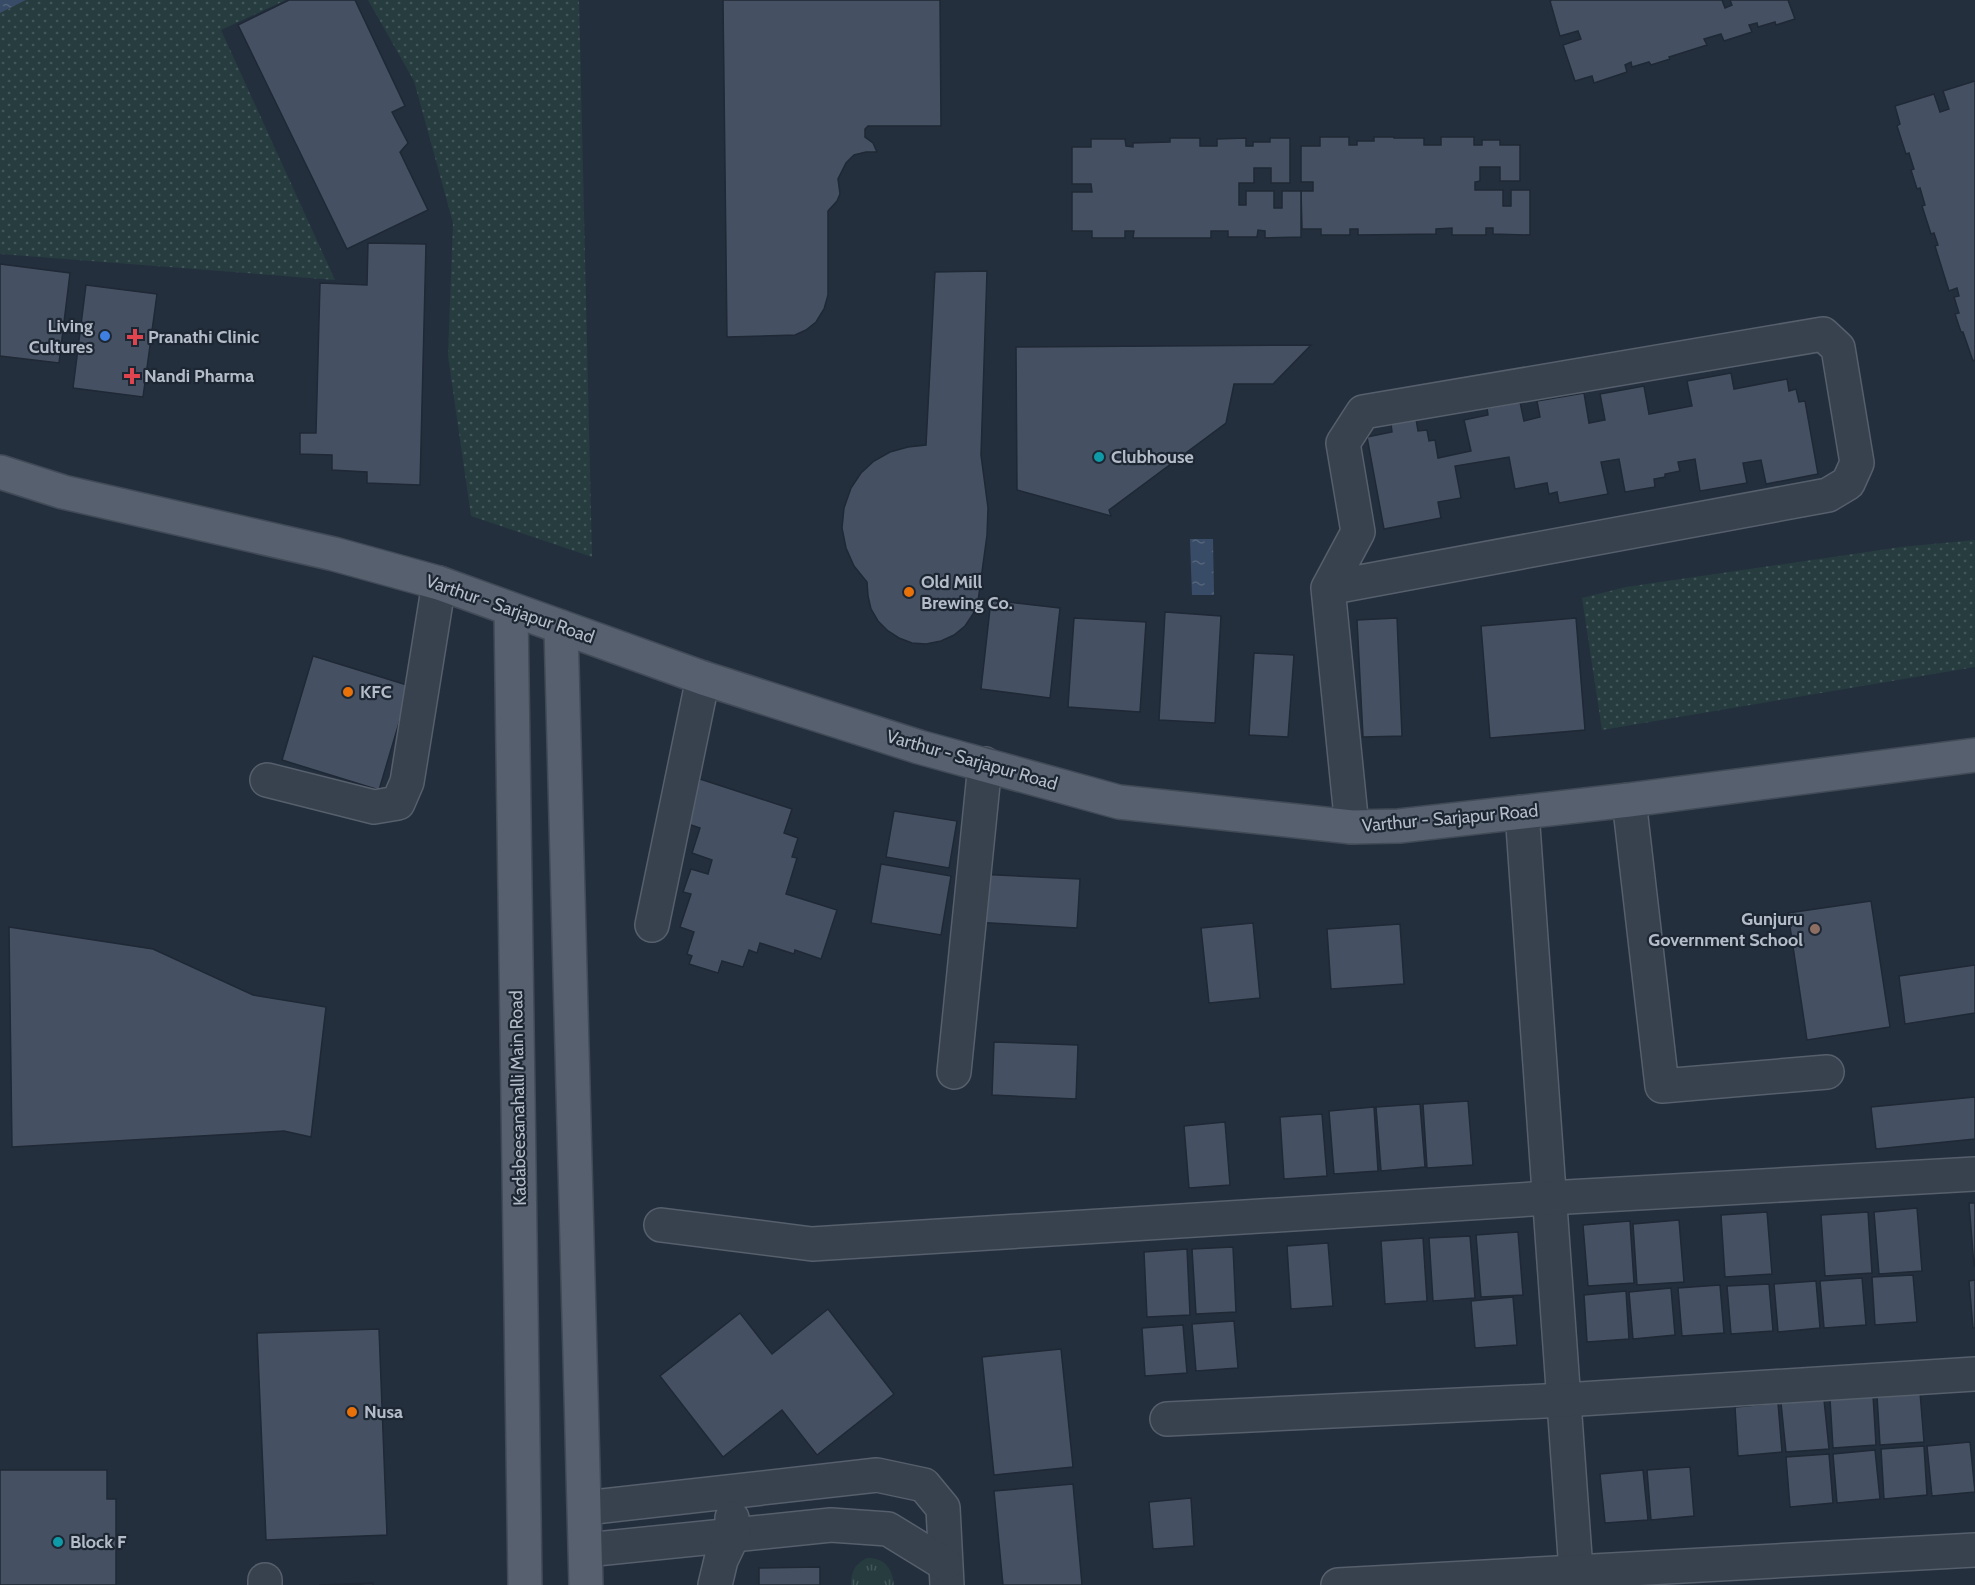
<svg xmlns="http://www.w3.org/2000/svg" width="1975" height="1585" font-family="Cabin,sans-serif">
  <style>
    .grass { fill: url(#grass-dots) }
    .park { fill: url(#park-tufts) }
    .water { fill: url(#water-ripples) }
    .building { fill: #455162; stroke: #1f2835; stroke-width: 1.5 }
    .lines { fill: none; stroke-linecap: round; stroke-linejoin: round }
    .minor-casing { stroke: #565f6c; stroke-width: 36 }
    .major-casing { stroke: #414a57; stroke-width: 36 }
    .minor { stroke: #38414e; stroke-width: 33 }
    .major { stroke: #56606e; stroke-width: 33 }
    .shop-dot { fill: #3f7fe0; stroke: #1d2633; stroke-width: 2 }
    .health-dot { fill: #e0444e; stroke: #1d2633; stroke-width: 2 }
    .culture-dot { fill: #0f9aa8; stroke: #1d2633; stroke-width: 2 }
    .food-dot { fill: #e8710a; stroke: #1d2633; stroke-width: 2 }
    .education-dot { fill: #8d6e63; stroke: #1d2633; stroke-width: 2 }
    .labels { text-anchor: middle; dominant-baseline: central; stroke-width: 4.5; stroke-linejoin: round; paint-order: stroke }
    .poi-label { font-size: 18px; font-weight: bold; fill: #b4bcc9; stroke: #1d2633; text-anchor: start }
    .street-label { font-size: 18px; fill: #b4bcc9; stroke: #1d2633 }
  </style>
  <defs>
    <pattern id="grass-dots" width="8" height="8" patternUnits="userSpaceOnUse" patternTransform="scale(1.5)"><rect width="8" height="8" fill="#263c3f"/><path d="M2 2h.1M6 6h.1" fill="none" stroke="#435659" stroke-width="1.8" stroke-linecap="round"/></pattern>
    <pattern id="park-tufts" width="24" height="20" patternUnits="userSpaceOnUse" patternTransform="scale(1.5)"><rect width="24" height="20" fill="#263c3f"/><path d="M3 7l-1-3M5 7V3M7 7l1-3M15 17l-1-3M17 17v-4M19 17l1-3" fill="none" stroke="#435659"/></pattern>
    <pattern id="water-ripples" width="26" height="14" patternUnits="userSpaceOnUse" patternTransform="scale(1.5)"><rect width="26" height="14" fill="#394c67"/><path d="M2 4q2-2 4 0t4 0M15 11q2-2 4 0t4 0" fill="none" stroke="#53647b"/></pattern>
  </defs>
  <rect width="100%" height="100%" fill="#242f3e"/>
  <g class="grass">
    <path d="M26,0H286L221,30L335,280L0,254V13Z"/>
    <path d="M368,0H579L592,557L471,516L448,356L453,223L414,81Z"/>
    <path d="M1975,540V667L1602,730L1582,598L1626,587L1901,547Z"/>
  </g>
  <path class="park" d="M867,1558C885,1558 892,1568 894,1585H851C851,1571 855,1564 867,1558Z"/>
  <g class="water">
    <path d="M0,0H26L0,13Z"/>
    <path d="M1190,539H1213L1214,595H1192Z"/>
  </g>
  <g class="building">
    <path d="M289,0H355L405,106L392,112L408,143L400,152L428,210L347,249L238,25Z"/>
    <path d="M723,0H940L941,126H868L865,129V137L873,143L877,152H866L854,155L846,163L838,179L840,194L837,201L828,211V295L824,309L816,322L806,330L795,335L727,337Z"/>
    <path d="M1552,0H1722L1725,8L1732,5L1730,0H1788L1795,19L1776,25L1775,22L1758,27L1757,23L1749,25L1752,32L1724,41L1721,34L1704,39L1707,45L1669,57L1670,59L1651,65L1649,62L1632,67L1631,62L1625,65L1627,72L1594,83L1592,76L1575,81L1563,45L1581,39L1578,31L1560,36L1550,1Z"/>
    <path d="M1975,81V360L1973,361L1963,332H1961L1955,314L1959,313L1954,297L1959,296L1957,288L1949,291L1935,246L1938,245L1934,233L1931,234L1922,206L1925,205L1920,188L1917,189L1911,170L1914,169L1909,153L1906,154L1897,126L1900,124L1895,106L1934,94L1940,112L1949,109L1943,91Z"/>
    <path d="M1320,137H1349V145H1357V141H1374V137H1394V138H1424V145H1441V137H1474V145H1482V140H1500V145H1520V181H1500V167H1480V181L1475,182V190H1503V206H1511V190H1530V235L1493,234V228H1486V235H1452V228L1436,229V234L1358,235V229H1350V235H1321V229H1302L1301,191H1313V182H1301V146H1320Z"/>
    <path d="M1170,138H1200V146H1217V139L1246,138V146H1253V142H1270V138H1290V183H1271V168H1254V183H1239V205H1246V191H1274V208H1282V191H1301V237L1265,238V231L1258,230L1257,237H1228V231H1211V238H1133L1134,231H1125V238H1092V231H1072V192H1092L1091,184H1072V147H1091V139H1125L1126,146L1133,147V143L1170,142Z"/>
    <path d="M368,243L426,244L420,485L367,483V472L332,470V455L300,454V433H316L320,283L367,285Z"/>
    <path d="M0,264L70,273L59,363L0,356Z"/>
    <path d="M987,271L981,455L988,508L987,535L978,601L973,614L965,626L954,635L941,641L926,644L912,643L899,638L888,631L878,621L871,609L868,596L867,582L854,566L846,548L842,528L844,508L851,488L861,473L874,461L890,452L908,447L926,445L935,272Z"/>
    <path d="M86,285L157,294L143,397L73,388Z"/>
    <path d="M1311,345L1273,384H1234L1226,423L1109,510L1111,516L1017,490L1016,347Z"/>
    <path d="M1731,373L1734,389L1787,379L1789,391L1796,389L1799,402L1805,401L1818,474L1766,484L1761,460L1743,463L1747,483L1700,491L1695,459L1678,462L1680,471L1665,474V477L1654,479L1655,487L1625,492L1619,459L1601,462L1608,494L1559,503L1557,492L1549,494L1547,483L1515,489L1509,457L1455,466L1461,498L1438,502L1441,518L1384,529L1367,437L1392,432L1391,424L1416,419L1418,431L1427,430L1429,441L1435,440L1438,458L1471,451L1464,420L1488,415L1487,408L1520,402L1524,421L1540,417L1537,401L1584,393L1589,423L1605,420L1600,394L1644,386L1649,414L1692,406L1687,381Z"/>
    <path d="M991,600L1060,608L1050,698L981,689Z"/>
    <path d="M1165,612L1221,616L1215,723L1159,720Z"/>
    <path d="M1074,618L1146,622L1140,712L1068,707Z"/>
    <path d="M1397,618L1402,736L1363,737L1357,620Z"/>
    <path d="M1576,618L1585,730L1490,738L1481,626Z"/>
    <path d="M1254,653L1294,655L1288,737L1249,735Z"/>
    <path d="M313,656L410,686L379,790L282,760Z"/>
    <path d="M700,779L792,809L784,833L798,838L792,857L797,858L786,894L837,910L821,959L795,950L794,954L760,943L757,953L749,950L743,967L722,961L718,973L689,964L692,956L687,954L694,932L680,927L691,894L683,892L691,869L708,874L712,860L692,853L700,828L685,823Z"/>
    <path d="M894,811L957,821L949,868L886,857Z"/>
    <path d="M881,864L951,876L941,935L871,923Z"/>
    <path d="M976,874L1080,879L1077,928L973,922Z"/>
    <path d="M1871,901L1890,1027L1807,1040L1788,913Z"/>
    <path d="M1253,923L1260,998L1209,1003L1201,928Z"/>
    <path d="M1400,924L1404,984L1331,989L1327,929Z"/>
    <path d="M9,927L153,949L253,995L326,1007L311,1137L284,1131L12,1147Z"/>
    <path d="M1975,965V1013L1905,1024L1899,976Z"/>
    <path d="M994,1042L1078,1045L1076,1099L992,1095Z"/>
    <path d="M1975,1097V1139L1876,1149L1871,1107Z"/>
    <path d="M1468,1101L1473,1165L1427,1168L1423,1104Z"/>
    <path d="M1420,1104L1425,1167L1381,1171L1376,1107Z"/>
    <path d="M1374,1107L1378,1171L1334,1174L1329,1111Z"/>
    <path d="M1322,1114L1327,1176L1284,1179L1280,1117Z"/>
    <path d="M1225,1122L1230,1185L1189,1188L1184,1126Z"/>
    <path d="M1969,1203H1975V1266H1974Z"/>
    <path d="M1917,1208L1922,1271L1879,1274L1874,1212Z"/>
    <path d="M1767,1212L1772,1274L1725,1277L1721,1215Z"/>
    <path d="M1868,1212L1872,1273L1825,1276L1821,1215Z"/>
    <path d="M1679,1220L1684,1282L1637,1285L1633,1224Z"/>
    <path d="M1630,1221L1634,1283L1588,1286L1583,1225Z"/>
    <path d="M1518,1232L1523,1295L1481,1297L1476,1235Z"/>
    <path d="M1470,1236L1475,1298L1433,1301L1429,1238Z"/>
    <path d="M1423,1238L1427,1301L1385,1304L1381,1241Z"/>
    <path d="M1328,1243L1333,1306L1291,1309L1287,1246Z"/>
    <path d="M1233,1247L1236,1312L1196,1314L1192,1249Z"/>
    <path d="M1187,1249L1190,1315L1147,1317L1144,1252Z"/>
    <path d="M1913,1275L1917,1322L1875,1325L1872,1277Z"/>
    <path d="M1862,1278L1866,1325L1824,1328L1820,1281Z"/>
    <path d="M1975,1280V1328H1973L1969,1281Z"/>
    <path d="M1816,1281L1820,1328L1778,1332L1774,1284Z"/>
    <path d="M1769,1284L1773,1331L1731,1334L1727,1286Z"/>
    <path d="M1720,1285L1724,1333L1682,1336L1678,1288Z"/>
    <path d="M1671,1288L1675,1335L1633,1339L1629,1292Z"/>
    <path d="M1626,1291L1629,1339L1587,1342L1584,1295Z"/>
    <path d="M1513,1297L1517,1345L1475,1348L1471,1301Z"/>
    <path d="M828,1309L894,1394L817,1455L782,1410L723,1457L660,1376L740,1313L772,1354Z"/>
    <path d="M1234,1321L1238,1368L1196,1371L1192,1324Z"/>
    <path d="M1183,1325L1187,1373L1145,1376L1142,1328Z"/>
    <path d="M379,1329L387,1535L266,1540L257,1333Z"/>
    <path d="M1061,1349L1073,1467L994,1475L982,1357Z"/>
    <path d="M1920,1392L1924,1442L1880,1445L1877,1395Z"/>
    <path d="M1873,1395L1876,1445L1833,1448L1830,1399Z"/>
    <path d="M1824,1400L1829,1449L1786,1452L1781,1403Z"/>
    <path d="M1778,1403L1782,1452L1738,1456L1735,1407Z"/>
    <path d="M1970,1442L1975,1492L1932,1496L1927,1446Z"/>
    <path d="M1924,1446L1927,1495L1884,1499L1881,1449Z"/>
    <path d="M1875,1450L1880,1499L1837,1503L1833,1454Z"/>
    <path d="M1829,1454L1833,1503L1790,1507L1786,1457Z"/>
    <path d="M1690,1467L1694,1516L1651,1520L1647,1470Z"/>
    <path d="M0,1470H107V1499H116V1585H0Z"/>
    <path d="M1643,1470L1648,1520L1605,1523L1600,1474Z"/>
    <path d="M1073,1484L1082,1585H1003L994,1491Z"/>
    <path d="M1191,1498L1194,1546L1153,1549L1149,1502Z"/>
    <path d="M820,1567V1585H759V1568Z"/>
    <path d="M373,1583V1585H319Z"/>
  </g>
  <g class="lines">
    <g class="minor-casing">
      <g id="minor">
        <path d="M1328,588L1828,495L1848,483L1857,463L1838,348L1823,334L1363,412L1343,443L1358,532L1328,588L1352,827"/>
        <path d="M267,780L374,807L398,803L407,782L439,583"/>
        <path d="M1629,800L1662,1086L1827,1072"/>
        <path d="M1522,812L1577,1585"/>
        <path d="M652,925L703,678"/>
        <path d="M954,1072L985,764"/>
        <path d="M661,1225L812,1244L1549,1198L1975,1174"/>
        <path d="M1167,1419L1564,1400L1975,1374"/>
        <path d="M585,1508L877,1475L924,1485L943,1508L947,1585"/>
        <path d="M586,1550L831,1525L888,1529L945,1564"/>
        <path d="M265,1580V1585"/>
        <path d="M715,1585L721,1560L733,1535L732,1518"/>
        <path d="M1338,1585L1975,1550"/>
      </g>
    </g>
    <g class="major-casing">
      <g id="major">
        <path d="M0,472L63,492L334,554L439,583L703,678L919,747L1119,802L1352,827L1399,826L1629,800L1975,755"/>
        <path d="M511,610L525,1585"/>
        <path d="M561,627L586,1585"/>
      </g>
    </g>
    <use href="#minor" class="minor"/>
    <use href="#major" class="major"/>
  </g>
  <circle class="shop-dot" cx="105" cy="336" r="6"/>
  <g class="health-dot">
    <path d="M132 328h6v6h6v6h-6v6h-6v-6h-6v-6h6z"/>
    <path d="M129 367h6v6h6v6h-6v6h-6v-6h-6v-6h6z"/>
  </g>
  <g class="culture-dot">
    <circle cx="1099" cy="457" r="6"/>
    <circle cx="58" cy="1542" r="6"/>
  </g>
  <g class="food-dot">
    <circle cx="909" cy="592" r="6"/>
    <circle cx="348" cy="692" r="6"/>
    <circle cx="352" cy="1412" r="6"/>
  </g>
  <circle class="education-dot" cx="1815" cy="929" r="6"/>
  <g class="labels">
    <g class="poi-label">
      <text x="93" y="326" text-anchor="end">Living<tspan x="93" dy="21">Cultures</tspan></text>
      <text x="148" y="337">Pranathi Clinic</text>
      <text x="144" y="376">Nandi Pharma</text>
      <text x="1111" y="457">Clubhouse</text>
      <text x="921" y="582">Old Mill<tspan x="921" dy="21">Brewing Co.</tspan></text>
      <text x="360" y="692">KFC</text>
      <text x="1803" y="919" text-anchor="end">Gunjuru<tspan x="1803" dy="21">Government School</tspan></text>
      <text x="364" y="1412">Nusa</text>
      <text x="70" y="1542">Block F</text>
    </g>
    <g class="street-label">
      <text transform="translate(510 609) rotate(19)">Varthur - Sarjapur Road</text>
      <text transform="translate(972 760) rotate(16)">Varthur - Sarjapur Road</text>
      <text transform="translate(1450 818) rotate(-5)">Varthur - Sarjapur Road</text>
      <text transform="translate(518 1098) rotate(-91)">Kadabeesanahalli Main Road</text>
    </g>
  </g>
</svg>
